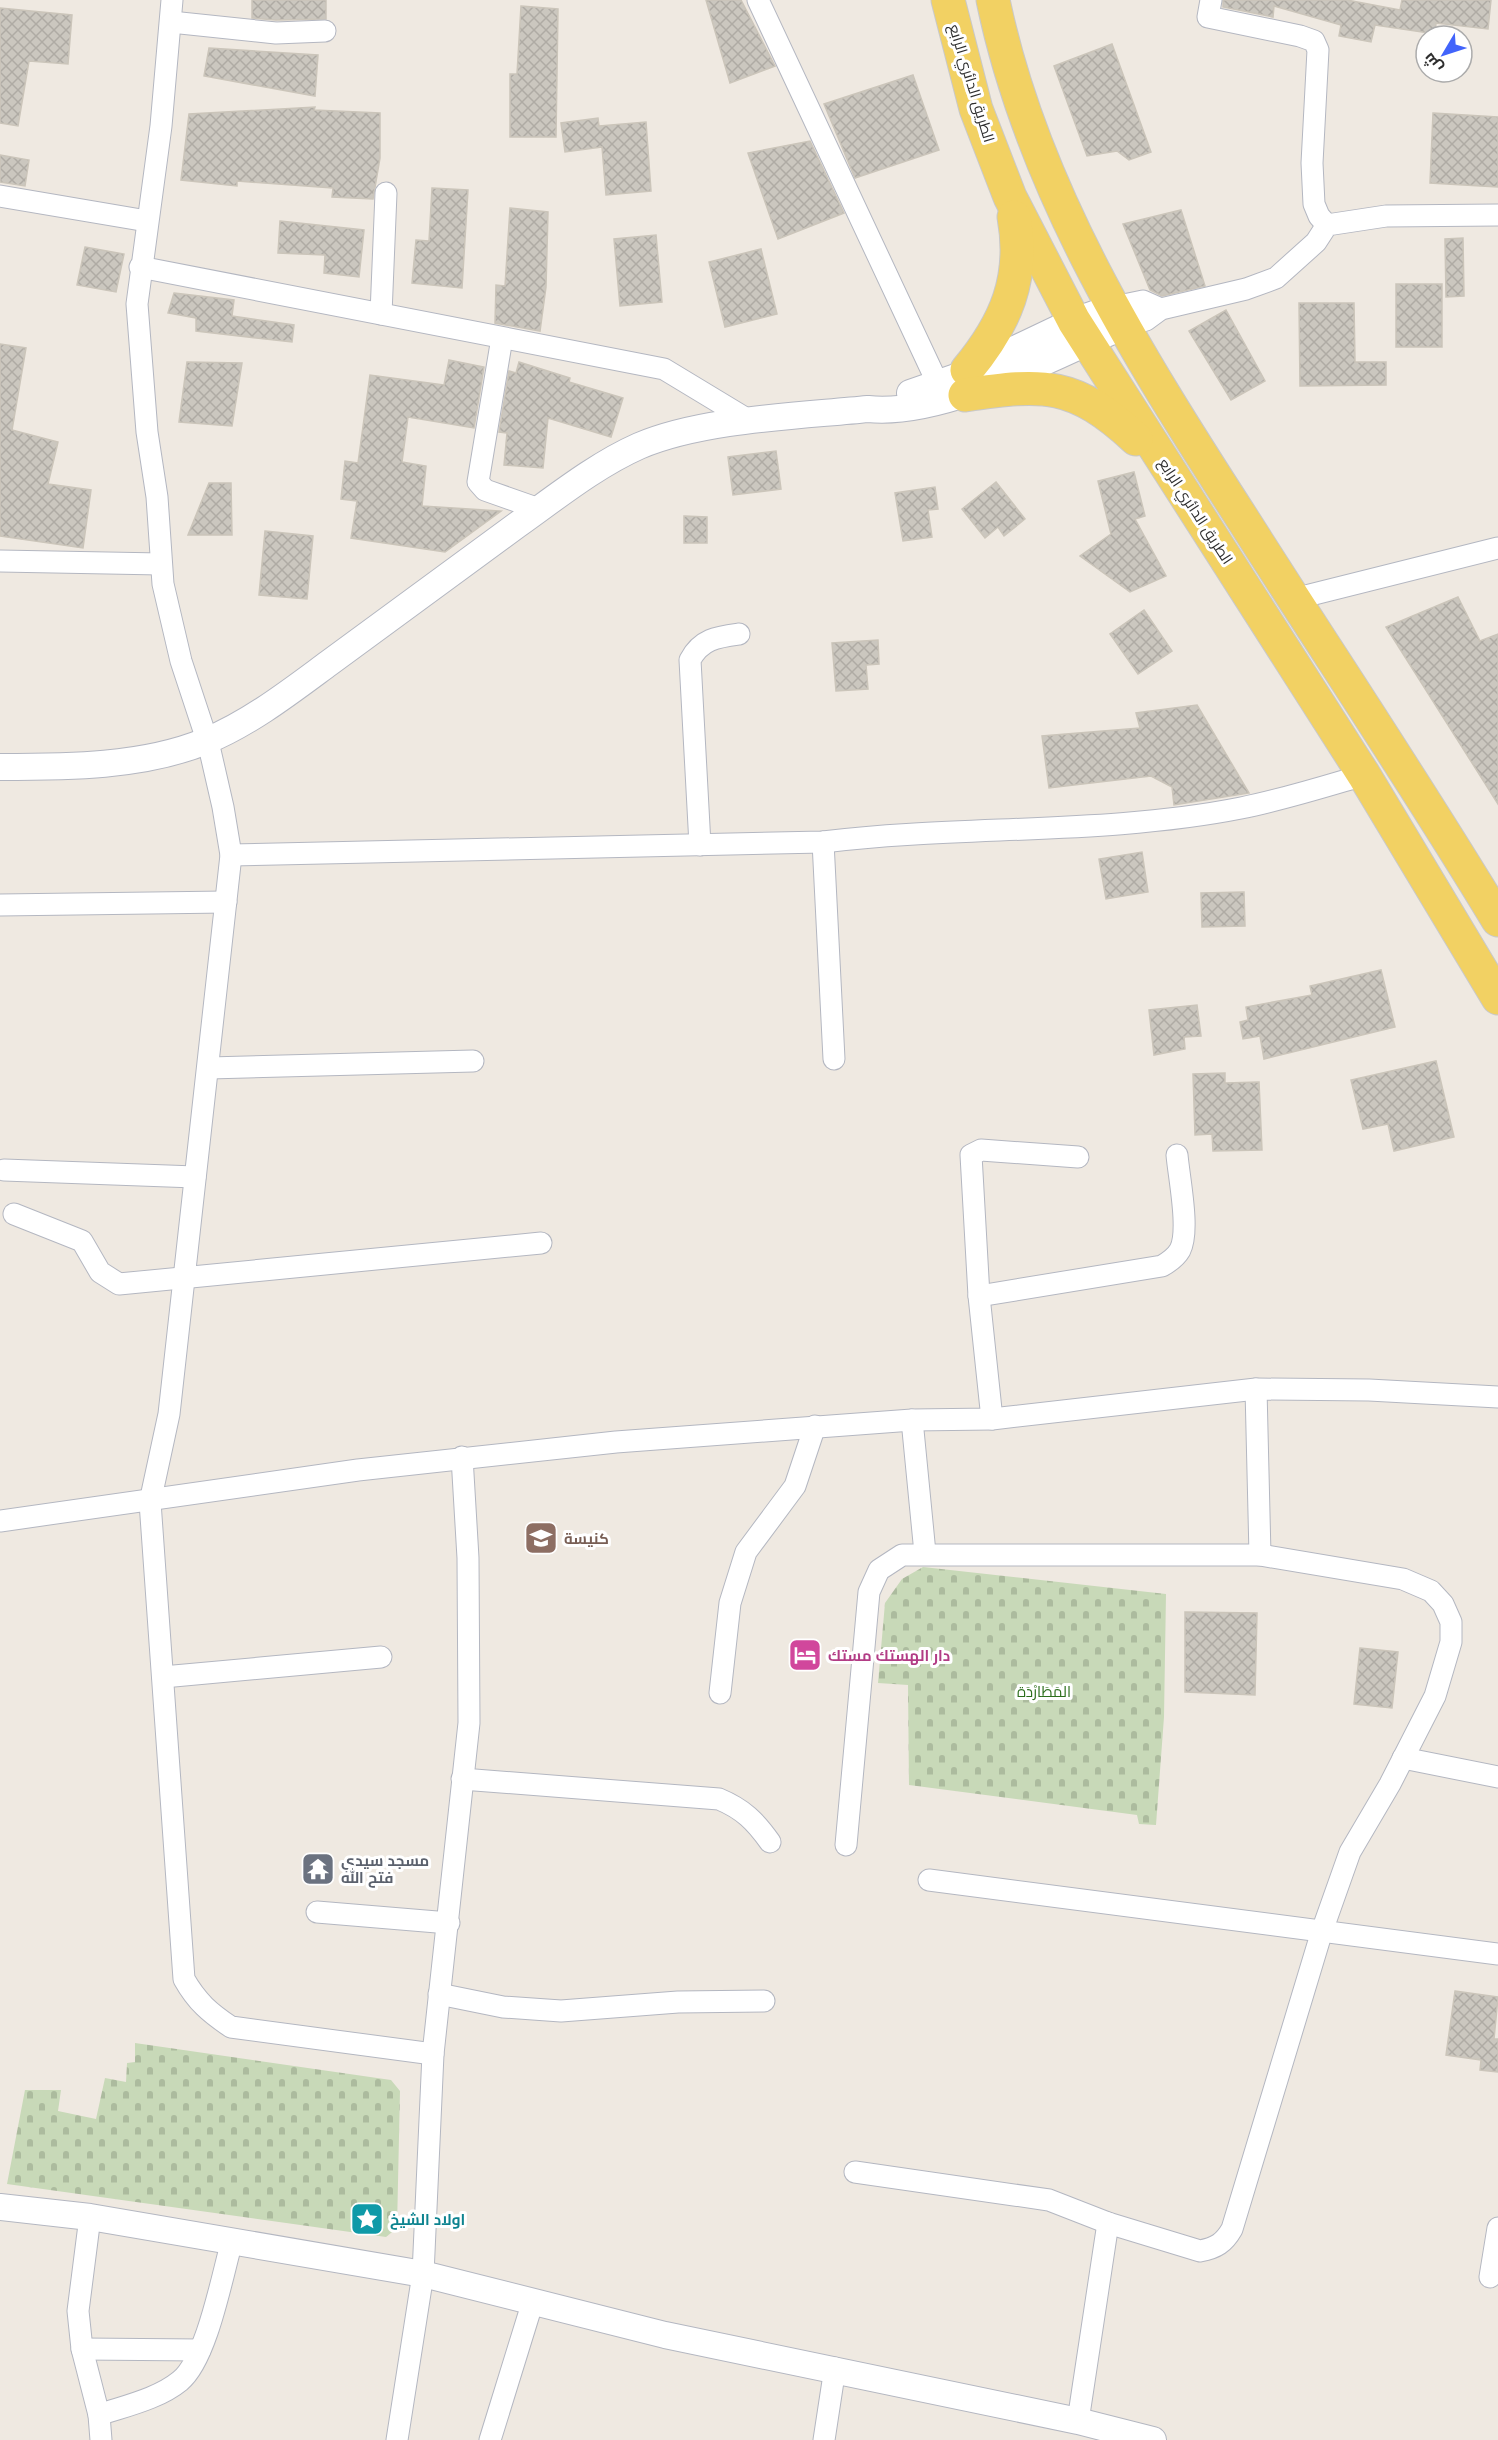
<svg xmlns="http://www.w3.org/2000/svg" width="1498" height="2440" font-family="Mulish,Cairo,sans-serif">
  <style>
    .cemetery { fill: url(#cemetery-stones) }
    .building { fill: url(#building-cross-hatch); stroke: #cbc5ba; stroke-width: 1.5 }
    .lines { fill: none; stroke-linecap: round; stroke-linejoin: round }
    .minor-casing { stroke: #b4b7c1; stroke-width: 23 }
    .tertiary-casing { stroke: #b4b7c1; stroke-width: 28 }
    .primary-casing { stroke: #c9c9c9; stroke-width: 35 }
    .minor { stroke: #fff; stroke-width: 21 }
    .tertiary { stroke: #fff; stroke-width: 26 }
    .primary { stroke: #f2d163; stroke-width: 33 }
    .labels { text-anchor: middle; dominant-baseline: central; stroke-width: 6; stroke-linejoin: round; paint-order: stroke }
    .street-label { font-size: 15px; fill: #2e2e2e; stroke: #fff }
    .education-label { font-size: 15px; font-weight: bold; fill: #785e54; stroke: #fff; text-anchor: start }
    .hotel-label { font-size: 15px; font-weight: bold; fill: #b23c85; stroke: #fff; text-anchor: start }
    .park-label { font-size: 15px; fill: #2c6e1b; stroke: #fff }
    .worship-label { font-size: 15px; font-weight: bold; fill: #5b616d; stroke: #fff; text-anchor: start }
    .culture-label { font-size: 15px; font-weight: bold; fill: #0d838f; stroke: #fff; text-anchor: start }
  </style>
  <defs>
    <pattern id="cemetery-stones" width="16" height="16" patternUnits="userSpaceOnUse" patternTransform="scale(1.5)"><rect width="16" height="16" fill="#c8d9b8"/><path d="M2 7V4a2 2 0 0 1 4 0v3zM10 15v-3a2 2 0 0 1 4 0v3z" fill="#acbb9e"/></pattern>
    <pattern id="building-cross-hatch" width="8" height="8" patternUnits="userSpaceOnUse" patternTransform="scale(1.5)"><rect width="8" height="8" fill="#cbc7bf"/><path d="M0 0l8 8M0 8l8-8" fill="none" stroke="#afaba4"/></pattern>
  </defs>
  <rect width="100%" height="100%" fill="#efe9e1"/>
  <g class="cemetery">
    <path d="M923,1567L1166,1594L1164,1717L1156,1825L1139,1824L1137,1815L909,1785L908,1685L878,1683L885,1603L902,1579Z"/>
    <path d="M135,2043L391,2080L400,2091L397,2228L386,2237L7,2184L25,2090H61L58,2111L96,2119L105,2078L126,2082L127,2063L135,2062Z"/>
  </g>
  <g class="building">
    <path d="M252,0H326V19L276,20L252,18Z"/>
    <path d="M706,0H741L775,66L730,83Z"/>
    <path d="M1223,0H1347L1400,10L1402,0H1491L1488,29L1436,23L1435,34L1375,25L1371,42L1339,36L1341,25L1274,6L1273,17L1223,7Z"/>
    <path d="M521,6L558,9L556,137H510V74H517Z"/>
    <path d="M0,8L72,15L68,64L29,61L18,126L0,123Z"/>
    <path d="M1112,44L1151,152L1129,160L1117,151L1087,156L1054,66Z"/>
    <path d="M209,48L318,55L315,96L204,76Z"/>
    <path d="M913,75L939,150L855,178L824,104Z"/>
    <path d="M315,107L314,110L380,113V158L373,199L332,197L333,188L237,181V186L181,180L189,114Z"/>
    <path d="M1433,113L1498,117V187L1430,183Z"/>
    <path d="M598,118L599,126L646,122L651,191L606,195L602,147L565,152L561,123Z"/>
    <path d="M810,141L844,213L778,239L748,153Z"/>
    <path d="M0,155L29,160L25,186L0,182Z"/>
    <path d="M432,188L468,190L462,288L412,283L416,240L429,241Z"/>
    <path d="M510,208L548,212L546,287L540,331L495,323L496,285L505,286Z"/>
    <path d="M1181,210L1205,286L1162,296L1150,290L1123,224Z"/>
    <path d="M280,221L364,230L359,277L324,273L325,255L278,253Z"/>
    <path d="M656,235L662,302L620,306L614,239Z"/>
    <path d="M1463,238L1464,296L1446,297L1445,239Z"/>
    <path d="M85,247L124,254L116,292L77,285Z"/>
    <path d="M761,249L777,314L725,327L709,262Z"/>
    <rect x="1396" y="284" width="46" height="63"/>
    <path d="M174,293L234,300L232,316L294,325L292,342L196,331V318L168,313Z"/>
    <path d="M1299,303H1354L1355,362H1386V385L1300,386Z"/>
    <path d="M1226,310L1265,381L1231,400L1189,331Z"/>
    <path d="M0,344L26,348L12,430L58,442L48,484L91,490L83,548L0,536Z"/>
    <path d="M449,360L484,367L474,428L408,417L402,462L426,466L422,506L501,511L445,552L351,538L357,501L341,499L345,461L358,463L370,375L444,385Z"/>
    <path d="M187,362L242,363L232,426L179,422Z"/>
    <path d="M519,362L570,378L569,382L623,398L611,437L548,418L543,468L504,465L507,433L499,432L509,371L516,373Z"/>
    <path d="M776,451L781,489L733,495L728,457Z"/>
    <path d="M1134,472L1145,516L1135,519L1166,576L1130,592L1080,556L1111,534L1098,481Z"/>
    <path d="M996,482L1025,519L1004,536L998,527L985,538L962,509Z"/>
    <path d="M209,483H231L232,535H188Z"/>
    <path d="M935,487L938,509L928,510L932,537L903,541L895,493Z"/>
    <path d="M684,516L707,517V543H684Z"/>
    <path d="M265,531L313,536L307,599L259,595Z"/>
    <path d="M1458,597L1480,641L1498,634V804L1386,627Z"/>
    <path d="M1144,610L1172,651L1138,674L1110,634Z"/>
    <path d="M878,640L879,664L866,665L868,689L836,691L832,643Z"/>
    <path d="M1197,705L1249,793L1174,805L1172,787L1151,776L1049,788L1042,736L1140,728L1136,713Z"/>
    <path d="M1142,852L1148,892L1106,899L1099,859Z"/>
    <path d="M1244,892L1245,926L1202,927L1201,893Z"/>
    <path d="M1381,970L1395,1027L1264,1059L1260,1036L1243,1039L1240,1022L1248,1020L1246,1007L1312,995L1310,986Z"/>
    <path d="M1197,1005L1201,1036L1184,1037L1185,1049L1154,1055L1149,1010Z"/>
    <path d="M1436,1061L1454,1137L1394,1151L1388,1124L1363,1129L1351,1080Z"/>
    <path d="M1225,1073V1083L1259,1082L1262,1150L1213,1151L1212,1134L1195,1135L1193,1074Z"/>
    <path d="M1185,1612L1257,1613L1255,1695L1185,1692Z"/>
    <path d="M1360,1648L1398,1652L1392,1708L1354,1704Z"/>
    <path d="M1455,1991L1498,1997L1494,2039H1498V2072L1480,2070L1481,2060L1446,2055Z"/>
  </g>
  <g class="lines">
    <g class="minor-casing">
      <g id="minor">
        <path d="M172,0L161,126L137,304L147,432L157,497L163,584L181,661L209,746L223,807L231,855L169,1414L150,1502L184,1979C197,2002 210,2013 231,2027L433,2054"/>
        <path d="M758,0L938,384"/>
        <path d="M1211,0L1208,17L1300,36L1314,41L1318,50L1312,163L1314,204L1319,216L1327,225"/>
        <path d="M171,22L276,33L325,31"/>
        <path d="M0,196L147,221"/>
        <path d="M140,267L664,369L750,421"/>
        <path d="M1114,307L1143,301L1161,309"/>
        <path d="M381,314L386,193"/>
        <path d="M1124,326L1146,320L1161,309L1246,289L1276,278L1316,242L1327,225L1386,216L1498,215"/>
        <path d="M502,338L478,482L485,490L539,509"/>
        <path d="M0,561L161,564"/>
        <path d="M1294,599L1498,548"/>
        <path d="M823,842L834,1059"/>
        <path d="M700,845L690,660C701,639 717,637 739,634"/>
        <path d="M231,855L823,842C960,825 1105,835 1241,808C1282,800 1323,787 1364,775"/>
        <path d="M0,905L226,902"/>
        <path d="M209,1068L473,1061"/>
        <path d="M4,1170L195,1177"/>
        <path d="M14,1214L82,1241L100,1272L119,1284L541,1243"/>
        <path d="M979,1296L1162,1266C1169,1262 1176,1257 1180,1250C1190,1231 1179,1178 1177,1155"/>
        <path d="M1256,1389L1260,1555"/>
        <path d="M992,1419L979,1296L971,1155L981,1150L1078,1157"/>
        <path d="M912,1420L925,1553"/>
        <path d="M0,1521L358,1470L616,1442L912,1420L992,1419L1256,1389L1369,1390L1498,1397"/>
        <path d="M163,1677L381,1657"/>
        <path d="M720,1693L730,1603L746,1552L795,1486L815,1426"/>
        <path d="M1403,1758L1498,1777"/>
        <path d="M462,1779L719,1799C743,1809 755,1821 770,1842"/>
        <path d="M846,1845L869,1592L879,1570L902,1555H1260L1403,1579L1431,1591L1443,1604L1451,1622V1642L1435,1696L1390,1784L1350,1852L1322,1931L1232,2229C1224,2243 1216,2248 1200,2251L1108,2223L1049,2200L855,2172"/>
        <path d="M929,1880L1498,1954"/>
        <path d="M317,1912L449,1923"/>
        <path d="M439,1994L503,2007L561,2011L678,2002L764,2001"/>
        <path d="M90,2217L78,2311L82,2349L99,2415L101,2440"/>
        <path d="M1490,2277L1498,2228"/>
        <path d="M82,2349L200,2350"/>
        <path d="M99,2415C125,2406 158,2399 180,2381C207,2359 222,2276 232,2241"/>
        <path d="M1078,2421L1108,2223"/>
        <path d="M397,2440L423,2274L433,2054L469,1723L468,1558L462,1457"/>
        <path d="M490,2440L533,2301"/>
        <path d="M824,2440L835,2368"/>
      </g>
    </g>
    <g class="tertiary-casing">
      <g id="tertiary">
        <path d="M910,393L956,377L1074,321L1114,307"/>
        <path d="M0,767C67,767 143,767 206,741C250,723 291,691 329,663C391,617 454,571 517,525C555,498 596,465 639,446C702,419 799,416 868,409C945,417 1053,356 1124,326"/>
        <path d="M0,2207L90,2217L423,2274L665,2335L1078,2421L1153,2440"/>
      </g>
    </g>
    <g class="primary-casing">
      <g id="primary">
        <path d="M948,0L976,109L1010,197L1074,321L1364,775L1498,998"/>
        <path d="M993,0C1032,189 1138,357 1242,518C1327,652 1416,784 1498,920"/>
        <path d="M967,370C1006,323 1025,278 1014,217"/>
        <path d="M965,395C1045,383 1074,382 1136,439"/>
      </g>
    </g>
    <use href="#minor" class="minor"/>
    <use href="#tertiary" class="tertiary"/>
    <use href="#primary" class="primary"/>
  </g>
  <defs>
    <g id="school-square" transform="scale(1.725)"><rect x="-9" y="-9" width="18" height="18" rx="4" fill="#8d6e63" stroke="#fff"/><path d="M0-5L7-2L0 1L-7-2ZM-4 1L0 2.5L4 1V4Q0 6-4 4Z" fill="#fff"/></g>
    <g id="hotel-square" transform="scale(1.725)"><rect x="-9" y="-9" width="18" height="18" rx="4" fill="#d1479c" stroke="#fff"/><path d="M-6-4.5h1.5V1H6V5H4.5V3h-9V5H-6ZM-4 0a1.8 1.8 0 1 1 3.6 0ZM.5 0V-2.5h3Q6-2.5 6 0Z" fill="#fff"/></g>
    <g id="temple-square" transform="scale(1.725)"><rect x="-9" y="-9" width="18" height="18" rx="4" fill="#6b7280" stroke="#fff"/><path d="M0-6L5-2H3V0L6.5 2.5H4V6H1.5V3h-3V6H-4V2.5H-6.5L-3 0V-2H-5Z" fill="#fff"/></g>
    <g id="sight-square" transform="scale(1.725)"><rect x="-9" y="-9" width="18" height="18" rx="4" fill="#0f9aa8" stroke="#fff"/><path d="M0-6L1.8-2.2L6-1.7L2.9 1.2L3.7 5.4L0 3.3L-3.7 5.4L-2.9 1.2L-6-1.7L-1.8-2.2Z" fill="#fff"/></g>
  </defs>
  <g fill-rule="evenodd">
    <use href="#school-square" x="541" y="1538"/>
    <use href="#hotel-square" x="805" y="1655"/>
    <use href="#temple-square" x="318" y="1869"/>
    <use href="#sight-square" x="367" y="2219"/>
  </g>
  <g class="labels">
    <g class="street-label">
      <text transform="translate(972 83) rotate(73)">الطريق الدائري الرابع</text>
      <text transform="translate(1196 511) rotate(57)">الطريق الدائري الرابع</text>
    </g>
    <g class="education-label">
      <text x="564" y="1538">كنيسة</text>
    </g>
    <g class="hotel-label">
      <text x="828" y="1655">دار الهستك مستك</text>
    </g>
    <g class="park-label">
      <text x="1044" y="1691">المَطَارْدَة</text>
    </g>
    <g class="worship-label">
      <text x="341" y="1860">مسجد سيدي<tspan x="341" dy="17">فتح الله</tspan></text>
    </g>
    <g class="culture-label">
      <text x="390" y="2219">اولاد الشيخ</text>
    </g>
  </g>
  <g transform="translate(1444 54) rotate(231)"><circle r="28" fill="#ffffff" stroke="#ababab" stroke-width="1.5"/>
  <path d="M0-4.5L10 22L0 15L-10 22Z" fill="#4264fb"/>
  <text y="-9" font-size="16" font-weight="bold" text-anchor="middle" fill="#2e2e2e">ش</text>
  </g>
</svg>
